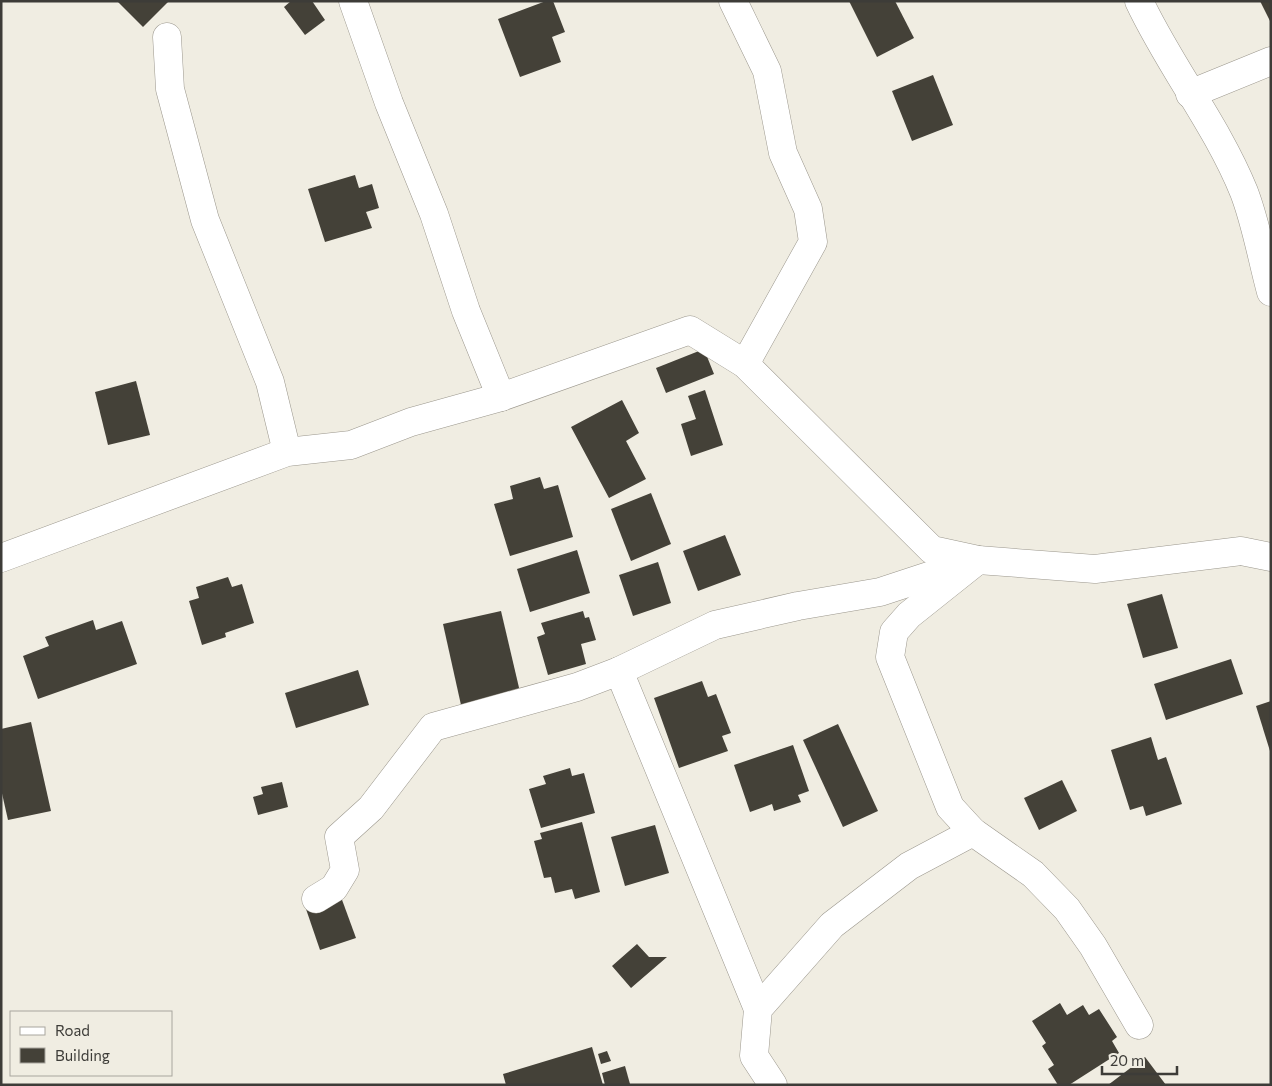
<svg xmlns="http://www.w3.org/2000/svg" width="1272" height="1086" font-family="Commissioner,sans-serif">
  <style>
    .building { fill: #444138 }
    .lines { fill: none; stroke-linecap: round; stroke-linejoin: round }
    .minor-casing { stroke: #9b978d; stroke-width: 29 }
    .minor { stroke: #fff; stroke-width: 28 }
  </style>
  <rect width="100%" height="100%" fill="#f0ede2"/>
  <g class="building">
    <path d="M117,1H169L143,27Z"/>
    <path d="M291,1H312L325,20L305,35L284,7Z"/>
    <path d="M546,1H553L565,32L552,37L561,62L520,77L498,19Z"/>
    <path d="M849,1H895L914,38L877,57Z"/>
    <path d="M1260,1H1271V23Z"/>
    <path d="M933,75L953,125L912,141L892,91Z"/>
    <path d="M355,175L359,188L372,184L379,208L366,212L372,228L325,242L308,189Z"/>
    <path d="M704,349L714,374L666,393L656,368Z"/>
    <path d="M136,381L150,435L108,445L95,392Z"/>
    <path d="M705,390L723,445L691,456L681,424L696,419L688,396Z"/>
    <path d="M622,400L639,433L626,441L646,479L609,498L571,427Z"/>
    <path d="M540,477L544,489L558,485L573,537L510,556L494,504L513,499L510,486Z"/>
    <path d="M651,493L671,544L631,561L611,509Z"/>
    <path d="M725,535L741,575L698,591L683,551Z"/>
    <path d="M577,550L590,593L530,612L517,569Z"/>
    <path d="M658,562L671,603L633,616L619,575Z"/>
    <path d="M228,577L232,587L242,584L254,623L225,633L226,637L202,645L189,601L199,598L196,587Z"/>
    <path d="M1162,594L1178,648L1143,658L1127,604Z"/>
    <path d="M501,611L520,692L461,705L443,624Z"/>
    <path d="M583,611L585,618L589,617L596,640L581,644L586,664L548,675L537,637L545,634L541,623Z"/>
    <path d="M93,620L96,630L122,621L137,664L38,699L23,656L49,646L45,637Z"/>
    <path d="M1231,659L1243,694L1166,720L1154,684Z"/>
    <path d="M358,670L369,705L296,728L285,693Z"/>
    <path d="M702,681L708,697L716,694L731,733L722,736L728,751L679,768L654,698Z"/>
    <path d="M1271,701V751H1270L1256,706Z"/>
    <path d="M31,722L51,811L8,820L1,789V729Z"/>
    <path d="M838,724L878,811L843,827L803,740Z"/>
    <path d="M1151,737L1158,760L1166,757L1182,804L1146,816L1143,806L1130,810L1111,750Z"/>
    <path d="M793,745L809,791L798,795L801,802L774,811L772,804L750,812L734,765Z"/>
    <path d="M570,768L572,776L584,773L595,813L541,828L529,789L546,784L543,776Z"/>
    <path d="M1062,780L1077,811L1039,830L1024,798Z"/>
    <path d="M282,782L288,807L258,815L253,797L263,794L261,787Z"/>
    <path d="M582,822L600,892L575,899L572,889L555,893L551,877L544,878L534,841L542,839L540,833Z"/>
    <path d="M655,825L669,873L625,886L611,837Z"/>
    <path d="M341,897L356,938L320,950L306,909Z"/>
    <path d="M637,944L649,957H667L631,988L612,966Z"/>
    <path d="M1060,1003L1067,1015L1083,1005L1089,1015L1099,1009L1117,1037L1112,1041L1119,1053L1069,1085H1058L1048,1069L1054,1065L1042,1046L1046,1043L1032,1021Z"/>
    <path d="M592,1047L603,1085H506L503,1074Z"/>
    <path d="M607,1051L611,1061L601,1064L598,1054Z"/>
    <path d="M1145,1057L1166,1085H1108Z"/>
    <path d="M625,1066L630,1084L605,1085L602,1073Z"/>
  </g>
  <g class="lines">
    <g class="minor-casing">
      <g id="minor">
        <path d="M353,1L389,103L434,214L466,311L501,397"/>
        <path d="M733,1L767,71L783,153L808,209L813,242L745,364"/>
        <path d="M1139,1C1170,67 1217,125 1244,192C1256,223 1262,259 1271,292"/>
        <path d="M167,37L170,89L205,220L270,382L287,452"/>
        <path d="M1190,94L1271,61"/>
        <path d="M1,558L287,452L351,445L411,422L501,397L690,330L745,364L932,550L978,560L1095,569L1241,551L1271,557"/>
        <path d="M978,560L909,615L894,632L890,657L950,807L973,832L1033,874L1067,909L1093,946L1139,1025"/>
        <path d="M619,671L715,625L798,606L880,592L959,566"/>
        <path d="M316,899L334,888L345,870L339,837L371,808L433,727L577,687L619,671L758,1009"/>
        <path d="M773,1085L754,1056L758,1009L832,925L909,866L973,832"/>
      </g>
    </g>
    <use href="#minor" class="minor"/>
  </g>
  <rect width="1272" height="1086" fill="none" stroke="#3d3c38" stroke-width="5"/>
  <rect x="10" y="1011" width="162" height="65" fill="#f0ede2" stroke="#a8a69e"/>
  <rect x="20" y="1027" width="25" height="8" fill="#ffffff" stroke="#a8a69e"/>
  <text x="55" y="1036" font-size="15" fill="#3d3c38">Road</text>
  <rect x="20" y="1048" width="25" height="15" fill="#444138" stroke="#a8a69e"/>
  <text x="55" y="1061" font-size="15" fill="#3d3c38">Building</text>
  <path d="M1102 1066v8h75v-8" fill="none" stroke="#3d3c38" stroke-width="2.5"/>
  <text x="1110" y="1066" font-size="15" fill="#3d3c38" stroke="#f0ede2" stroke-width="4" paint-order="stroke">20 m</text>
</svg>
